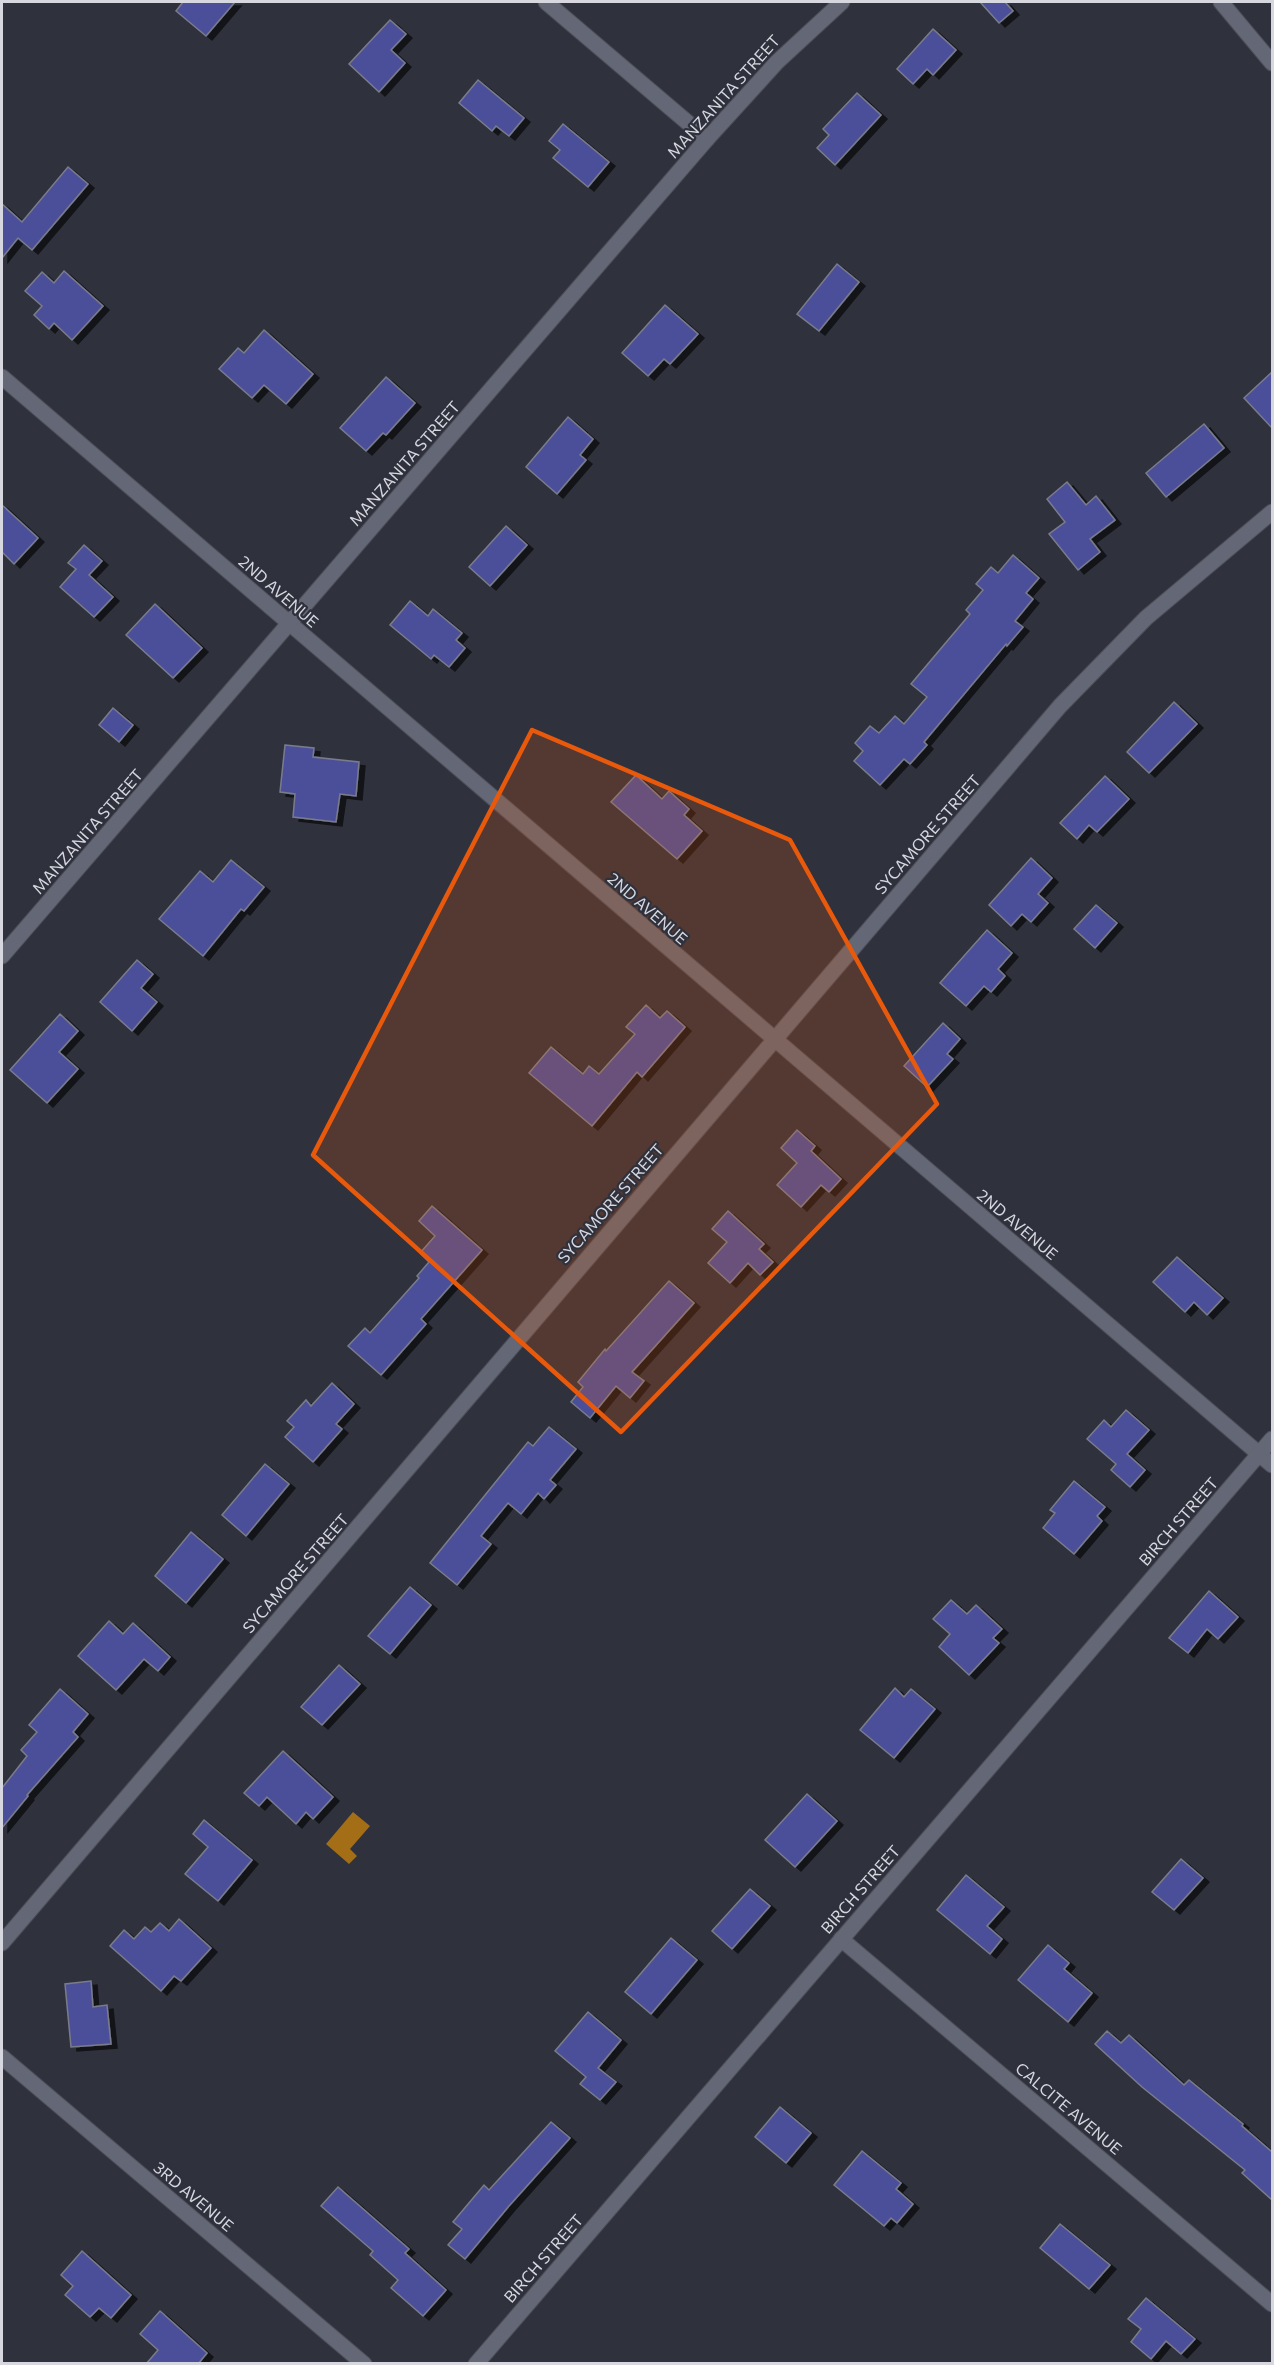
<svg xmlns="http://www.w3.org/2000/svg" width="1274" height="2365" font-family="Commissioner,sans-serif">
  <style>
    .water { fill: #a36e15 }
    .building { fill: #4b5099; stroke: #7a7c8b; stroke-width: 1.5; filter: url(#shadow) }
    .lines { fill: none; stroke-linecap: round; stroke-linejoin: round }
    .minor-casing { stroke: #4c4e58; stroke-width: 17 }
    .minor { stroke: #646775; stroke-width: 15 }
    .marked { fill: #e8590c; fill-opacity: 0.2; stroke: #e8590c; stroke-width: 4.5; stroke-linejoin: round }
    .labels { text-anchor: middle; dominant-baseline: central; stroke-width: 4.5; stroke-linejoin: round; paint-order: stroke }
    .street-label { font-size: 16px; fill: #d6d7df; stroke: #2f313d }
  </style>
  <defs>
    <filter id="shadow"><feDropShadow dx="6" dy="4" stdDeviation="0" flood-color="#0009"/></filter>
  </defs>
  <rect width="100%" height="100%" fill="#2f313d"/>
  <path class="water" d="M353,1812L370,1826L350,1849L357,1856L349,1864L326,1844Z"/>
  <g class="building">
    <path d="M183,2H235L206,36L176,11Z"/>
    <path d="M980,2H1005L1013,11L999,23Z"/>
    <path d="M390,20L406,34L391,50L405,63L379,92L349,64Z"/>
    <path d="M933,29L956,50L933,75L927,69L913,84L897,69Z"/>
    <path d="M478,80L524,118L509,136L496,126L492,131L459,103Z"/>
    <path d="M857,93L881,115L835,165L817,148L829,135L823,129Z"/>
    <path d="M563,124L609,162L588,187L553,158L560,150L549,141Z"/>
    <path d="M68,167L88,184L32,250L18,238L2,258V204L22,222Z"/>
    <path d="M837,264L859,282L819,331L797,314Z"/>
    <path d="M64,271L103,306L72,340L54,323L49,329L34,315L42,306L25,291L42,272L54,283Z"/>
    <path d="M665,305L698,334L670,364L664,359L648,376L622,353Z"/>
    <path d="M264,330L313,374L286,404L264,385L252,398L219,369L238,348L244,353Z"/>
    <path d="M1272,372V428L1244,398Z"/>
    <path d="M386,377L415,403L386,435L383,433L366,451L340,428Z"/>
    <path d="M568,417L593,439L580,455L586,460L557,494L526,467Z"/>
    <path d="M1204,424L1224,448L1166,497L1146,473Z"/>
    <path d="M1067,482L1086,505L1096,496L1115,520L1090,539L1100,552L1078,570L1049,534L1065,522L1047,499Z"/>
    <path d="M2,505L38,538L14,564L2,552Z"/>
    <path d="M506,526L527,545L490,586L469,567Z"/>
    <path d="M84,545L102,561L89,575L113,597L94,617L60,587L76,569L68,563Z"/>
    <path d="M1013,555L1039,578L1026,593L1033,599L1015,621L1023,627L1007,646L1006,644L924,742L927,745L910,764L904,759L880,785L854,761L863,751L855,743L870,726L879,733L895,716L904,724L927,697L911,684L970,614L966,610L983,590L976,584L991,567L998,573Z"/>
    <path d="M410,601L428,616L433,609L462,633L456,640L465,648L449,667L434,655L431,659L390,625Z"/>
    <path d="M155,604L202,648L173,678L126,635Z"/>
    <path d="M1174,702L1197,724L1149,773L1127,752Z"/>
    <path d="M113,708L133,725L119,742L99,725Z"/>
    <path d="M285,745L314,748L313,757L359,762L356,796L340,794L336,822L293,817L295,794L280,792Z"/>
    <path d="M636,775L662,799L669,791L689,809L684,815L702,831L677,859L611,802Z"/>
    <path d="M1105,776L1129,799L1097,832L1089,825L1077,839L1060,823Z"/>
    <path d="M1031,858L1052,878L1038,894L1048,903L1031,922L1022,914L1011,926L989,905Z"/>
    <path d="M231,860L264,887L244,911L241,909L203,956L159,919L200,871L213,882Z"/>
    <path d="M1096,905L1117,923L1095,948L1074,929Z"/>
    <path d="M987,930L1012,953L998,969L1005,976L991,992L984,986L966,1006L940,983Z"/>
    <path d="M137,960L153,974L141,988L157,1002L132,1031L100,1002Z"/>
    <path d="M646,1005L660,1018L667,1011L685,1027L642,1077L637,1072L592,1126L529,1073L551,1047L583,1074L589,1066L599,1074L635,1034L626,1027Z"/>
    <path d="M60,1014L78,1031L59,1052L78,1069L47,1103L10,1070Z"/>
    <path d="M943,1023L960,1039L947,1054L953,1059L927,1087L904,1066Z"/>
    <path d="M797,1130L815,1146L811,1151L841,1179L829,1192L821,1185L801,1207L777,1185L797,1163L781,1148Z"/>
    <path d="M432,1206L482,1250L421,1319L426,1324L381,1375L348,1346L365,1328L370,1333L419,1278L417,1276L429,1262L420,1253L435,1236L419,1221Z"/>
    <path d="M728,1211L764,1244L759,1249L773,1262L760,1275L748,1263L730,1283L708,1263L727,1242L712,1229Z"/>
    <path d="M1177,1257L1223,1298L1207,1315L1194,1302L1185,1312L1153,1282Z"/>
    <path d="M669,1281L694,1303L632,1372L644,1381L630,1398L616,1386L590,1418L571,1402L583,1387L578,1382L605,1349L606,1351Z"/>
    <path d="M332,1383L354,1404L336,1424L342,1429L313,1462L285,1437L294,1427L287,1421L306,1400L311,1406Z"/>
    <path d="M1126,1410L1149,1430L1127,1454L1145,1470L1130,1487L1111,1470L1116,1464L1087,1439L1104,1420L1111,1427Z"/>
    <path d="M549,1427L576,1449L550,1480L556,1485L544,1499L538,1493L521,1514L508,1503L481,1536L491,1544L457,1585L430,1563L528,1442L533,1446Z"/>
    <path d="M265,1464L289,1484L246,1536L222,1515Z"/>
    <path d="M1074,1481L1105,1507L1097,1516L1102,1521L1074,1554L1043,1528L1055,1513L1050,1510Z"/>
    <path d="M191,1532L223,1559L186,1603L155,1576Z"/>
    <path d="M410,1587L431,1605L390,1654L368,1636Z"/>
    <path d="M1209,1591L1238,1617L1218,1639L1207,1629L1188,1653L1169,1638Z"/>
    <path d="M951,1600L967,1614L976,1605L1002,1629L993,1638L999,1643L969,1675L939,1647L950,1634L933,1619Z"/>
    <path d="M109,1621L123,1634L133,1623L170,1657L158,1671L144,1659L116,1690L78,1656Z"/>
    <path d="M339,1665L360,1684L322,1725L301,1707Z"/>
    <path d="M895,1688L904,1697L911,1689L935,1709L894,1758L860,1730Z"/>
    <path d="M60,1689L88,1714L73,1732L78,1737L27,1795L28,1796L2,1828V1788L27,1756L21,1750L37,1732L29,1725Z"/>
    <path d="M283,1751L333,1797L313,1819L306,1812L296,1824L267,1797L259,1806L244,1793Z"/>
    <path d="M807,1794L837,1821L795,1867L765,1840Z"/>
    <path d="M204,1820L252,1860L218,1901L185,1874L208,1847L193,1834Z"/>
    <path d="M1181,1859L1203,1878L1174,1910L1152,1892Z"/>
    <path d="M966,1875L1004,1907L987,1926L1002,1939L990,1954L937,1910Z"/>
    <path d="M750,1889L770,1906L732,1949L712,1931Z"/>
    <path d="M179,1919L211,1948L181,1981L174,1976L161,1991L110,1946L124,1930L134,1939L145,1927L151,1932L160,1923L169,1931Z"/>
    <path d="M671,1938L697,1960L651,2014L625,1992Z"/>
    <path d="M1048,1945L1069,1963L1064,1969L1092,1993L1068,2022L1018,1980Z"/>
    <path d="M91,1981L93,2007L107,2005L111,2044L71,2047L65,1984Z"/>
    <path d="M588,2012L621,2040L598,2068L616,2082L600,2100L580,2084L586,2077L555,2051Z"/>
    <path d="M1107,2031L1121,2043L1129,2035L1184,2085L1189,2080L1243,2124L1242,2126L1272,2152V2200L1242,2173L1245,2170L1142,2087L1095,2044Z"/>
    <path d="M780,2107L811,2133L786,2163L755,2137Z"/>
    <path d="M551,2122L570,2138L509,2206L465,2259L448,2245L462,2229L453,2222L484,2185L489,2190Z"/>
    <path d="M862,2151L901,2183L896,2189L913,2204L897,2223L891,2218L884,2226L834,2185Z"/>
    <path d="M338,2187L409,2249L405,2253L446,2290L423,2316L391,2288L398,2280L370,2255L373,2251L321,2206Z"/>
    <path d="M1060,2224L1110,2265L1089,2289L1040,2248Z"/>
    <path d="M82,2251L131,2295L111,2318L99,2308L90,2317L65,2295L73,2286L61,2275Z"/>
    <path d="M1146,2298L1195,2339L1181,2354L1166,2341L1151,2359L1131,2342L1141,2329L1128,2319Z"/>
    <path d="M160,2311L207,2353L198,2364H146L158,2350L140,2334Z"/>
  </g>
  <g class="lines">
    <g class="minor-casing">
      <g id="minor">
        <path d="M546,2L707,139"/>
        <path d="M1221,2L1272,63"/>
        <path d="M2,377L1272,1465"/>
        <path d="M2,956L707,139L777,62L842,2"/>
        <path d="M841,1939L1272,2304"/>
        <path d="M2,1943L1060,706L1146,618L1272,512"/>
        <path d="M2,2057L364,2364"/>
        <path d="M476,2364L1272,1439"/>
      </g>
    </g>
    <use href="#minor" class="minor"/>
  </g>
  <path class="marked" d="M532,730L790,840L937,1104L621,1432L313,1155Z"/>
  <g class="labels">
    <g class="street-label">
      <text transform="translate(723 96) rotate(-48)">MANZANITA STREET</text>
      <text transform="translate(404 463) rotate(-49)">MANZANITA STREET</text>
      <text transform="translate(279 591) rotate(41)">2ND AVENUE</text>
      <text transform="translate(87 831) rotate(-49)">MANZANITA STREET</text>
      <text transform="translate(927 834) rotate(-49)">SYCAMORE STREET</text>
      <text transform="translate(648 908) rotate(41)">2ND AVENUE</text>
      <text transform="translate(610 1203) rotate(-49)">SYCAMORE STREET</text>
      <text transform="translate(1018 1224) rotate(40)">2ND AVENUE</text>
      <text transform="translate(1178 1521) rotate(-49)">BIRCH STREET</text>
      <text transform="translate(295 1573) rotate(-49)">SYCAMORE STREET</text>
      <text transform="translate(860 1889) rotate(-49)">BIRCH STREET</text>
      <text transform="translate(1069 2108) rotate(40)">CALCITE AVENUE</text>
      <text transform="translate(194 2196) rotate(40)">3RD AVENUE</text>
      <text transform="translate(543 2258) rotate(-49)">BIRCH STREET</text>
    </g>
  </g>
  <rect width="1274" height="2365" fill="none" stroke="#d6d7df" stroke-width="6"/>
</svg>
